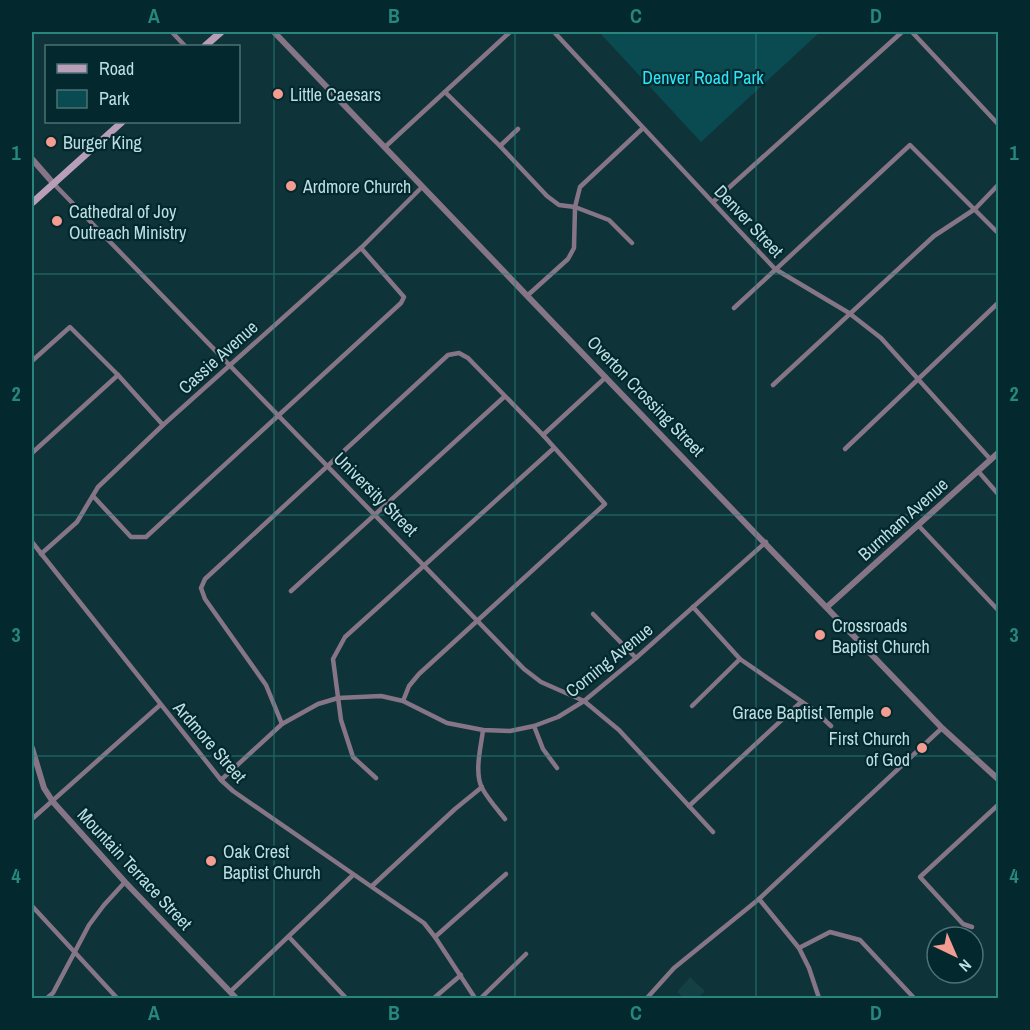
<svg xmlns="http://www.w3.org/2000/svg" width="1030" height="1030" font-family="'Archivo Narrow',sans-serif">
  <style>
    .built { fill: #133f45 }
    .green { fill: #0a4b52 }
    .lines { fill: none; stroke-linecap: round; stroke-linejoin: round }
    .minor { stroke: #867586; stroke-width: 4.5 }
    .tertiary { stroke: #867586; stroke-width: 6 }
    .secondary { stroke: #b99eb8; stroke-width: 7 }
    .grid { fill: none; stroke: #29867f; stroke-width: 1.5; stroke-opacity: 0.55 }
    .poi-dot { fill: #f59c92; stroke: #03292e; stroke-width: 2 }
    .labels { text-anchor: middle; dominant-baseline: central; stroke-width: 4.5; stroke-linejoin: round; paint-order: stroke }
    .park-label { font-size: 18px; fill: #2ee5f9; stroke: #03292e }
    .poi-label { font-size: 18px; fill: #bddee2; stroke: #03292e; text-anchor: start }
    .street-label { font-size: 18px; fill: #bddee2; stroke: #03292e }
    .neatline { fill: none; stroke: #29867f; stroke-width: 2 }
    .grid-label { font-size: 20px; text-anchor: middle; font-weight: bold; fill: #29867f }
  </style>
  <rect width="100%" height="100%" fill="#0e3338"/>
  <path class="built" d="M690,977L705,991L698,998H684L677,992Z"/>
  <path class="green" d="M599,32H820L701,142Z"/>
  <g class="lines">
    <g class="minor">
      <path d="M172,32L185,46"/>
      <path d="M554,32L775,269L849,313L881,338L991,460"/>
      <path d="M912,32L998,124"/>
      <path d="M445,92L500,146L547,196L559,205L575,207L609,220L632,243"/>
      <path d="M500,146L518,129"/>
      <path d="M385,147L510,32"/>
      <path d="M53,183L524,669L541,682L584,701L619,730L713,832"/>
      <path d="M713,202L902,32"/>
      <path d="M528,295L568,259L574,248L575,207L580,187L643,128"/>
      <path d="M734,308L910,145L998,233"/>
      <path d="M32,361L70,327L118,375L163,425"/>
      <path d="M773,385L934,236L975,209L998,185"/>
      <path d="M543,435L606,377"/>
      <path d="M845,449L998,303"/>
      <path d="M32,453L118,375"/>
      <path d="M978,471L998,494"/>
      <path d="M93,496L131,537H146L401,303L404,297L361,248"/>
      <path d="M918,525L997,609"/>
      <path d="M32,542L221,780L233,791L424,923L435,937L475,998"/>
      <path d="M41,554L77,522L98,487L163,425L361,248L422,187"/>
      <path d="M291,591L504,397"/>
      <path d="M693,607L740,659L814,710L831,726"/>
      <path d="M593,614L636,658"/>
      <path d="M692,706L740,659"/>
      <path d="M282,724L266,685L205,599L201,588L205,579L448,355L459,353L468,358L543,435L605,504L419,674L409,686L403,701"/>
      <path d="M534,726L543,749L557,768"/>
      <path d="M483,730C481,747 474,772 482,788C488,799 497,809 505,819"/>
      <path d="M376,778L353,757L341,720L333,659L345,637L554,448"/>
      <path d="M221,780L282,724L318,704L338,698L381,696L403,701L447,723L483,730L510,731L534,726L558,717L584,701L636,658L766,542"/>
      <path d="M689,806L801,702"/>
      <path d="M32,819L160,705"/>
      <path d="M372,886L455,809L482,787"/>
      <path d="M759,899L799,948L809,968L819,998"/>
      <path d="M32,906L117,998"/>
      <path d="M972,927L963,924L920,877L998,805"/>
      <path d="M289,937L346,998"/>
      <path d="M435,937L506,874"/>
      <path d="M799,948L830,932L860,940L914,998"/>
      <path d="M230,992L353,875"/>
      <path d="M47,998L53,993L89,925L104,905L125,882"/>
      <path d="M434,998L461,975"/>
      <path d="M481,998L526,954"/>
      <path d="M647,998L674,968L759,899L942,728"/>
    </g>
    <g class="tertiary">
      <path d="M274,32L942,728L998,779"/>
      <path d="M32,159L53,183"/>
      <path d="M827,607L998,453"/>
      <path d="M32,748L44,788L53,802L125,882L236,998"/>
    </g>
    <g class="secondary">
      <path d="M205,46L221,32"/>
      <path d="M32,203L122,122"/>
    </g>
  </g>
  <path class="grid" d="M274,32V998M515,32V998M756,32V998M32,274H998M32,515H998M32,756H998"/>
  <g class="poi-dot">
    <circle cx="278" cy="94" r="6"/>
    <circle cx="51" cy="142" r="6"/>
    <circle cx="291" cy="186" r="6"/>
    <circle cx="57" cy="221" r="6"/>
    <circle cx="820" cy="635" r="6"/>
    <circle cx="886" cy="712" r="6"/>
    <circle cx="922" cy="748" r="6"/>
    <circle cx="211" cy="861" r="6"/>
  </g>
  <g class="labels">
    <g class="park-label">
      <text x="703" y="77">Denver Road Park</text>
    </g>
    <g class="poi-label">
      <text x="290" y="94">Little Caesars</text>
      <text x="63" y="142">Burger King</text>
      <text x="303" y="186">Ardmore Church</text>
      <text x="69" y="211">Cathedral of Joy<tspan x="69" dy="21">Outreach Ministry</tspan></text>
      <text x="832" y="625">Crossroads<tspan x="832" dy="21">Baptist Church</tspan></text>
      <text x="874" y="712" text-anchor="end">Grace Baptist Temple</text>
      <text x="910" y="738" text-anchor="end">First Church<tspan x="910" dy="21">of God</tspan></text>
      <text x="223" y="851">Oak Crest<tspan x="223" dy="21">Baptist Church</tspan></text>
    </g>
    <g class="street-label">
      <text transform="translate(749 221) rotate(47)">Denver Street</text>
      <text transform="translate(218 357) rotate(-42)">Cassie Avenue</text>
      <text transform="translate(646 396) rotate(46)">Overton Crossing Street</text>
      <text transform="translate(376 494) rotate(45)">University Street</text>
      <text transform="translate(903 519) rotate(-42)">Burnham Avenue</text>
      <text transform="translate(609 660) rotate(-39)">Corning Avenue</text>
      <text transform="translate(210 742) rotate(49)">Ardmore Street</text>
      <text transform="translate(135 869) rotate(47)">Mountain Terrace Street</text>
    </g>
  </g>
  <rect width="1030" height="1030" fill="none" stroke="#03292e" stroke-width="66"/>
  <rect x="45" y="45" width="195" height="78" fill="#03292e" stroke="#4d7176" stroke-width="1.5"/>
  <rect x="57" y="64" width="30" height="9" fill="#b99eb8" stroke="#4d7176" stroke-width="1.5"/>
  <text x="99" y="75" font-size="18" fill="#bddee2">Road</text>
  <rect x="57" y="90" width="30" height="18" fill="#0a4b52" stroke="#4d7176" stroke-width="1.5"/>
  <text x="99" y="105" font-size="18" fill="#bddee2">Park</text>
  <g transform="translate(955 955) rotate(136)"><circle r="28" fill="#03292e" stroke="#4d7176" stroke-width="1.5"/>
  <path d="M0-4.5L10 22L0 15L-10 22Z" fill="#f59c92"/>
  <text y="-9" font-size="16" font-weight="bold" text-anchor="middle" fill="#bddee2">N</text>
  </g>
  <rect x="33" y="33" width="964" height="964" class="neatline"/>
  <g class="grid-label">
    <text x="154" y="23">A</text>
    <text x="394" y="23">B</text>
    <text x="636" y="23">C</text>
    <text x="876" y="23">D</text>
    <text x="16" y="160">1</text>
    <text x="1014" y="160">1</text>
    <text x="16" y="401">2</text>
    <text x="1014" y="401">2</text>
    <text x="16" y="642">3</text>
    <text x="1014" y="642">3</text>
    <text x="16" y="883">4</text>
    <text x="1014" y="883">4</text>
    <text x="154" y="1020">A</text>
    <text x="394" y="1020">B</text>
    <text x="636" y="1020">C</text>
    <text x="876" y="1020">D</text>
  </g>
</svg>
